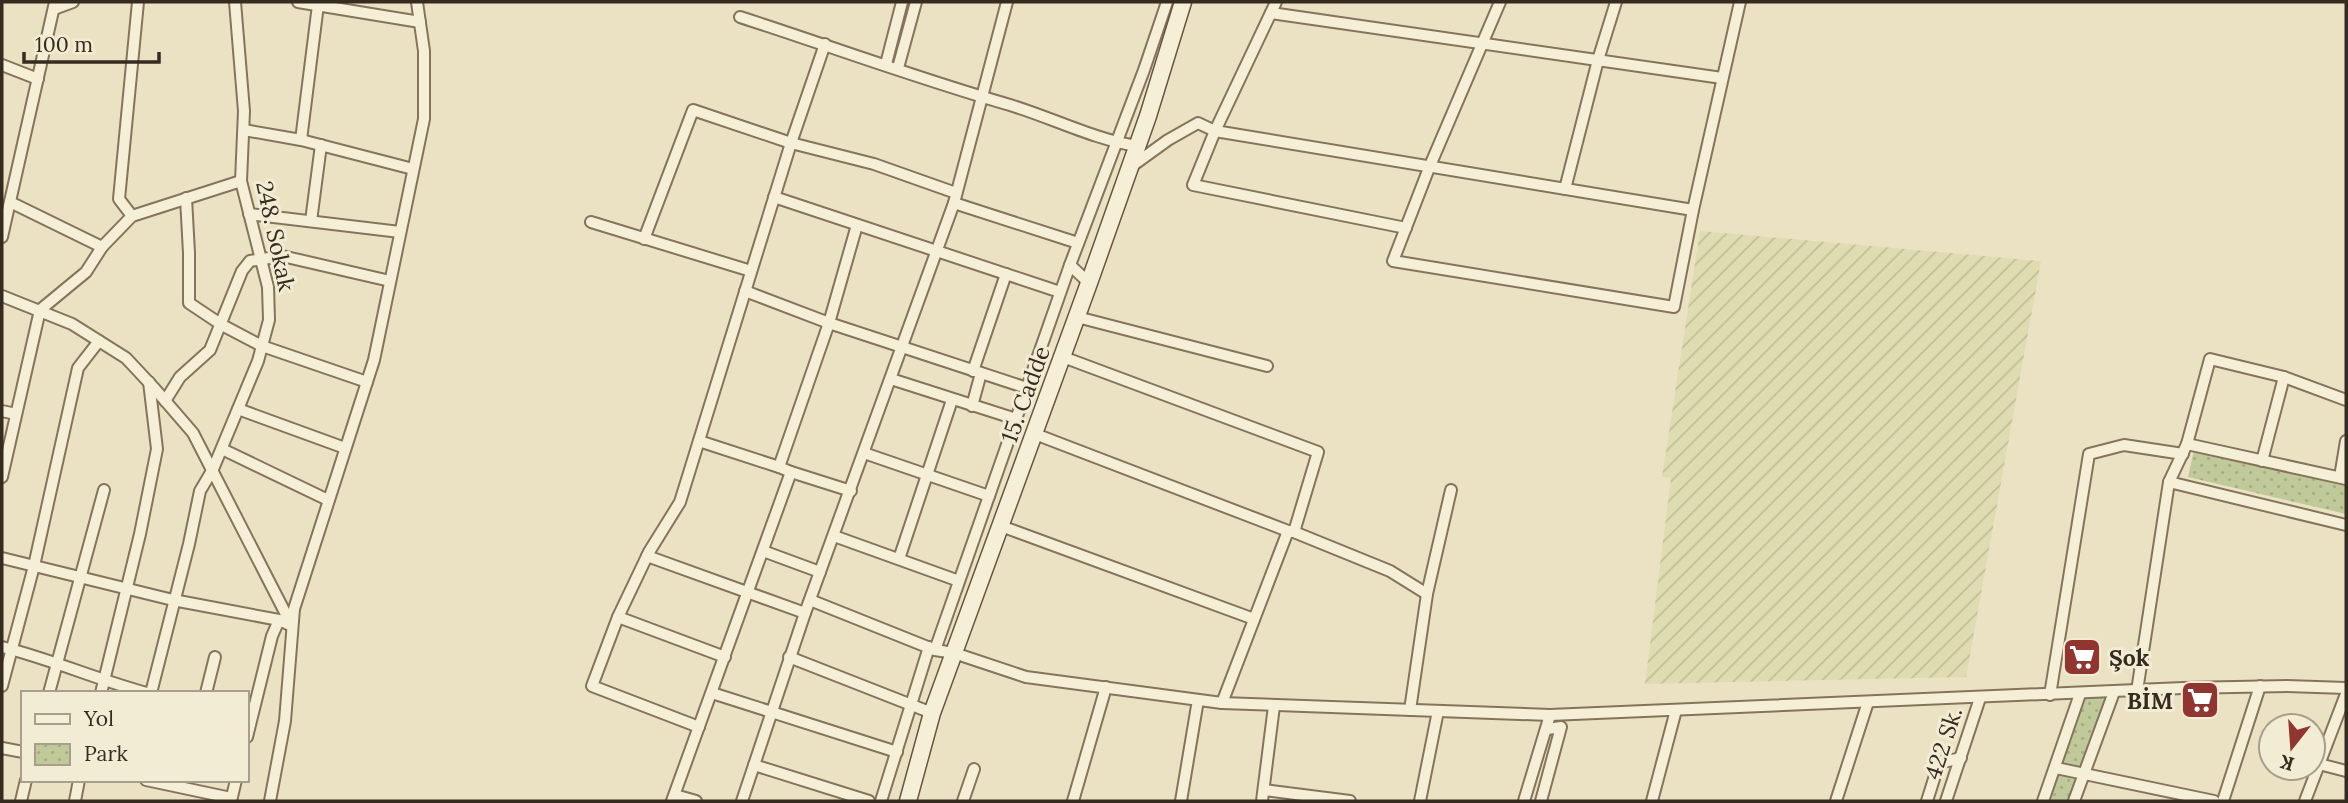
<svg xmlns="http://www.w3.org/2000/svg" width="2348" height="803" font-family="Lora,serif">
  <style>
    .farmland { fill: url(#farmland-furrows) }
    .park { fill: url(#park-dots) }
    .lines { fill: none; stroke-linecap: round; stroke-linejoin: round }
    .minor-casing { stroke: #85745c; stroke-width: 14 }
    .secondary-casing { stroke: #67553f; stroke-width: 19 }
    .minor { stroke: #f6efd7; stroke-width: 10 }
    .secondary { stroke: #f6efd7; stroke-width: 16 }
    .labels { text-anchor: middle; dominant-baseline: central; stroke-width: 6; stroke-linejoin: round; paint-order: stroke }
    .street-label { font-size: 23px; fill: #362b1f; stroke: #f3ecd4 }
    .poi-label { font-size: 23px; font-weight: bold; fill: #362b1f; stroke: #f3ecd4; text-anchor: start }
  </style>
  <defs>
    <pattern id="farmland-furrows" width="10" height="10" patternUnits="userSpaceOnUse" patternTransform="scale(1.75)"><rect width="10" height="10" fill="#e0dcb2"/><path d="M-1 1l2-2M0 10L10 0M9 11l2-2" fill="none" stroke="#c1bd99"/></pattern>
    <pattern id="park-dots" width="8" height="8" patternUnits="userSpaceOnUse" patternTransform="scale(1.75)"><rect width="8" height="8" fill="#c0c999"/><path d="M2 2h.1M6 6h.1" fill="none" stroke="#a6ad83" stroke-width="1.8" stroke-linecap="round"/></pattern>
  </defs>
  <rect width="100%" height="100%" fill="#ebe2c4"/>
  <path class="farmland" d="M1700,231L2041,261L1966,677L1645,684L1671,478L1662,477Z"/>
  <g class="park">
    <path d="M2194,450L2346,486V514L2188,477Z"/>
    <path d="M2114,692L2074,801H2043L2080,694Z"/>
  </g>
  <g class="lines">
    <g class="minor-casing">
      <g id="minor">
        <path d="M298,2L420,22"/>
        <path d="M1500,2L1429,168L1393,261L1674,307L1693,210L1740,2"/>
        <path d="M54,9L73,2"/>
        <path d="M1271,13L1722,78"/>
        <path d="M740,17C830,46 919,79 1010,105C1053,118 1093,139 1137,146"/>
        <path d="M886,64L902,2"/>
        <path d="M2,65L38,79"/>
        <path d="M898,68L916,2"/>
        <path d="M244,130L301,140L413,169"/>
        <path d="M301,140L318,5"/>
        <path d="M1132,166L1168,140L1198,123L1215,131L1276,2"/>
        <path d="M1565,189L1598,60L1616,2"/>
        <path d="M774,197L1060,292"/>
        <path d="M186,198L189,253V303L222,325L262,346L367,382"/>
        <path d="M10,202L102,247"/>
        <path d="M954,203L1078,243"/>
        <path d="M249,214L400,232"/>
        <path d="M132,216L119,199L138,2"/>
        <path d="M311,221L321,145"/>
        <path d="M591,222L751,271"/>
        <path d="M1406,228L1193,185L1215,131L1693,210"/>
        <path d="M2,237L55,2"/>
        <path d="M644,239L693,110L791,143L874,164L956,193"/>
        <path d="M1070,265L1089,283"/>
        <path d="M745,291L829,323L1027,388"/>
        <path d="M2,296L72,324L126,358L155,389L193,433L291,624"/>
        <path d="M1077,317L1267,366"/>
        <path d="M1063,357L1318,452L1294,532L1288,531L1222,703"/>
        <path d="M973,371L1006,274"/>
        <path d="M891,379L1016,419"/>
        <path d="M165,401L180,377L210,350L242,271L250,261L282,256L390,281"/>
        <path d="M972,406L981,373"/>
        <path d="M238,409L345,448"/>
        <path d="M2,411L16,414"/>
        <path d="M1035,434L1288,531"/>
        <path d="M699,441L779,467"/>
        <path d="M2187,444L2210,359L2284,377L2346,400"/>
        <path d="M222,449L328,500"/>
        <path d="M864,453L989,496"/>
        <path d="M2262,461L2284,377"/>
        <path d="M791,472L851,491"/>
        <path d="M2,477L40,310L86,272L102,247L132,216L241,181"/>
        <path d="M2340,477L2346,441"/>
        <path d="M2169,482L2187,444L2346,479"/>
        <path d="M1001,526L1254,619"/>
        <path d="M1294,532L1390,571L1427,594"/>
        <path d="M834,536L959,581"/>
        <path d="M763,551L820,572"/>
        <path d="M647,556L805,613"/>
        <path d="M2,558L173,600L279,620L292,626"/>
        <path d="M899,559L952,400"/>
        <path d="M810,600L935,650L954,653L1026,677L1222,703L1550,715L2183,688L2287,686L2346,688"/>
        <path d="M618,617L725,657"/>
        <path d="M2,647C51,659 98,680 147,693"/>
        <path d="M935,650L1070,265L1144,70L1167,2"/>
        <path d="M789,657L932,713"/>
        <path d="M2,686L34,566L78,368L99,341"/>
        <path d="M2137,691L2169,482L2346,525"/>
        <path d="M49,693L104,490"/>
        <path d="M101,693L140,534L157,449L149,382"/>
        <path d="M151,693L189,544L200,491L213,469L258,361L269,320L268,287L241,181L244,111L235,2"/>
        <path d="M206,693L215,657"/>
        <path d="M712,693L897,752"/>
        <path d="M2050,695L2089,454L2124,445L2183,454"/>
        <path d="M1410,710L1427,594L1451,490"/>
        <path d="M699,727L592,686L618,617L649,552L680,502L791,143L825,44"/>
        <path d="M247,737L272,636L279,620"/>
        <path d="M2,748L23,752"/>
        <path d="M2319,764L2346,771"/>
        <path d="M754,765L869,801"/>
        <path d="M2056,768L2214,801"/>
        <path d="M146,780L231,798"/>
        <path d="M1264,790L1350,801"/>
        <path d="M675,795L696,801"/>
        <path d="M21,801L26,780"/>
        <path d="M75,801L79,780"/>
        <path d="M231,801L236,780"/>
        <path d="M270,801L285,721L294,609L374,360L424,119V51L417,2"/>
        <path d="M672,801L791,472L779,467L829,323L857,225"/>
        <path d="M742,801L805,613L954,203L1007,2"/>
        <path d="M881,801L929,647"/>
        <path d="M963,801L974,769"/>
        <path d="M1073,801L1106,687"/>
        <path d="M1181,801L1198,700"/>
        <path d="M1262,801L1274,706"/>
        <path d="M1420,801L1438,711"/>
        <path d="M1524,801L1550,715"/>
        <path d="M1541,801L1561,727L1547,729"/>
        <path d="M1652,801L1676,710"/>
        <path d="M1836,801L1868,702"/>
        <path d="M1927,801L1939,763L1961,758"/>
        <path d="M1946,801L1980,698"/>
        <path d="M2043,801L2080,694"/>
        <path d="M2074,801L2114,692"/>
        <path d="M2223,801L2260,686"/>
        <path d="M2305,801L2346,694"/>
      </g>
    </g>
    <g class="secondary-casing">
      <path id="secondary" d="M908,801L932,713L1089,283L1148,116L1183,2"/>
    </g>
    <use href="#minor" class="minor"/>
    <use href="#secondary" class="secondary"/>
  </g>
  <defs>
    <g id="supermarket-square" transform="scale(2.0125)"><rect x="-9" y="-9" width="18" height="18" rx="4" fill="#903530" stroke="#f3ecd4"/><path d="M-6-5.5h2.5l.6 2H6L4.5 2H-2.5L-4.4-4H-6ZM-1.5 3.2a1.3 1.3 0 1 0 .1 0ZM3 3.2a1.3 1.3 0 1 0 .1 0Z" fill="#fff"/></g>
  </defs>
  <g fill-rule="evenodd">
    <use href="#supermarket-square" x="2082" y="657"/>
    <use href="#supermarket-square" x="2200" y="700"/>
  </g>
  <g class="labels">
    <g class="street-label">
      <text transform="translate(276 236) rotate(78)">248. Sokak</text>
      <text transform="translate(1025 394) rotate(-70)">15. Cadde</text>
      <text transform="translate(1943 743) rotate(-72)">422 Sk.</text>
    </g>
    <g class="poi-label">
      <text x="2109" y="657">Şok</text>
      <text x="2173" y="700" text-anchor="end">BİM</text>
    </g>
  </g>
  <rect width="2348" height="803" fill="none" stroke="#362b1f" stroke-width="7"/>
  <rect x="21" y="691" width="228" height="91" fill="#f3ecd4" stroke="#a79f8c" stroke-width="2"/>
  <rect x="35" y="714" width="35" height="10" fill="#f6efd7" stroke="#a79f8c" stroke-width="2"/>
  <text x="84" y="726" font-size="21" fill="#362b1f">Yol</text>
  <rect x="35" y="744" width="35" height="21" fill="url(#park-dots)" stroke="#a79f8c" stroke-width="2"/>
  <text x="84" y="761" font-size="21" fill="#362b1f">Park</text>
  <g transform="translate(2292 747) rotate(197)"><circle r="33" fill="#f3ecd4" stroke="#a79f8c" stroke-width="2"/>
  <path d="M0-5L12 26L0 18L-12 26Z" fill="#903530"/>
  <text y="-10" font-size="19" font-weight="bold" text-anchor="middle" fill="#362b1f">K</text>
  </g>
  <path d="M24 52v10h135v-10" fill="none" stroke="#362b1f" stroke-width="3.5"/>
  <text x="35" y="52" font-size="21" fill="#362b1f" stroke="#f3ecd4" stroke-width="5" paint-order="stroke">100 m</text>
</svg>
